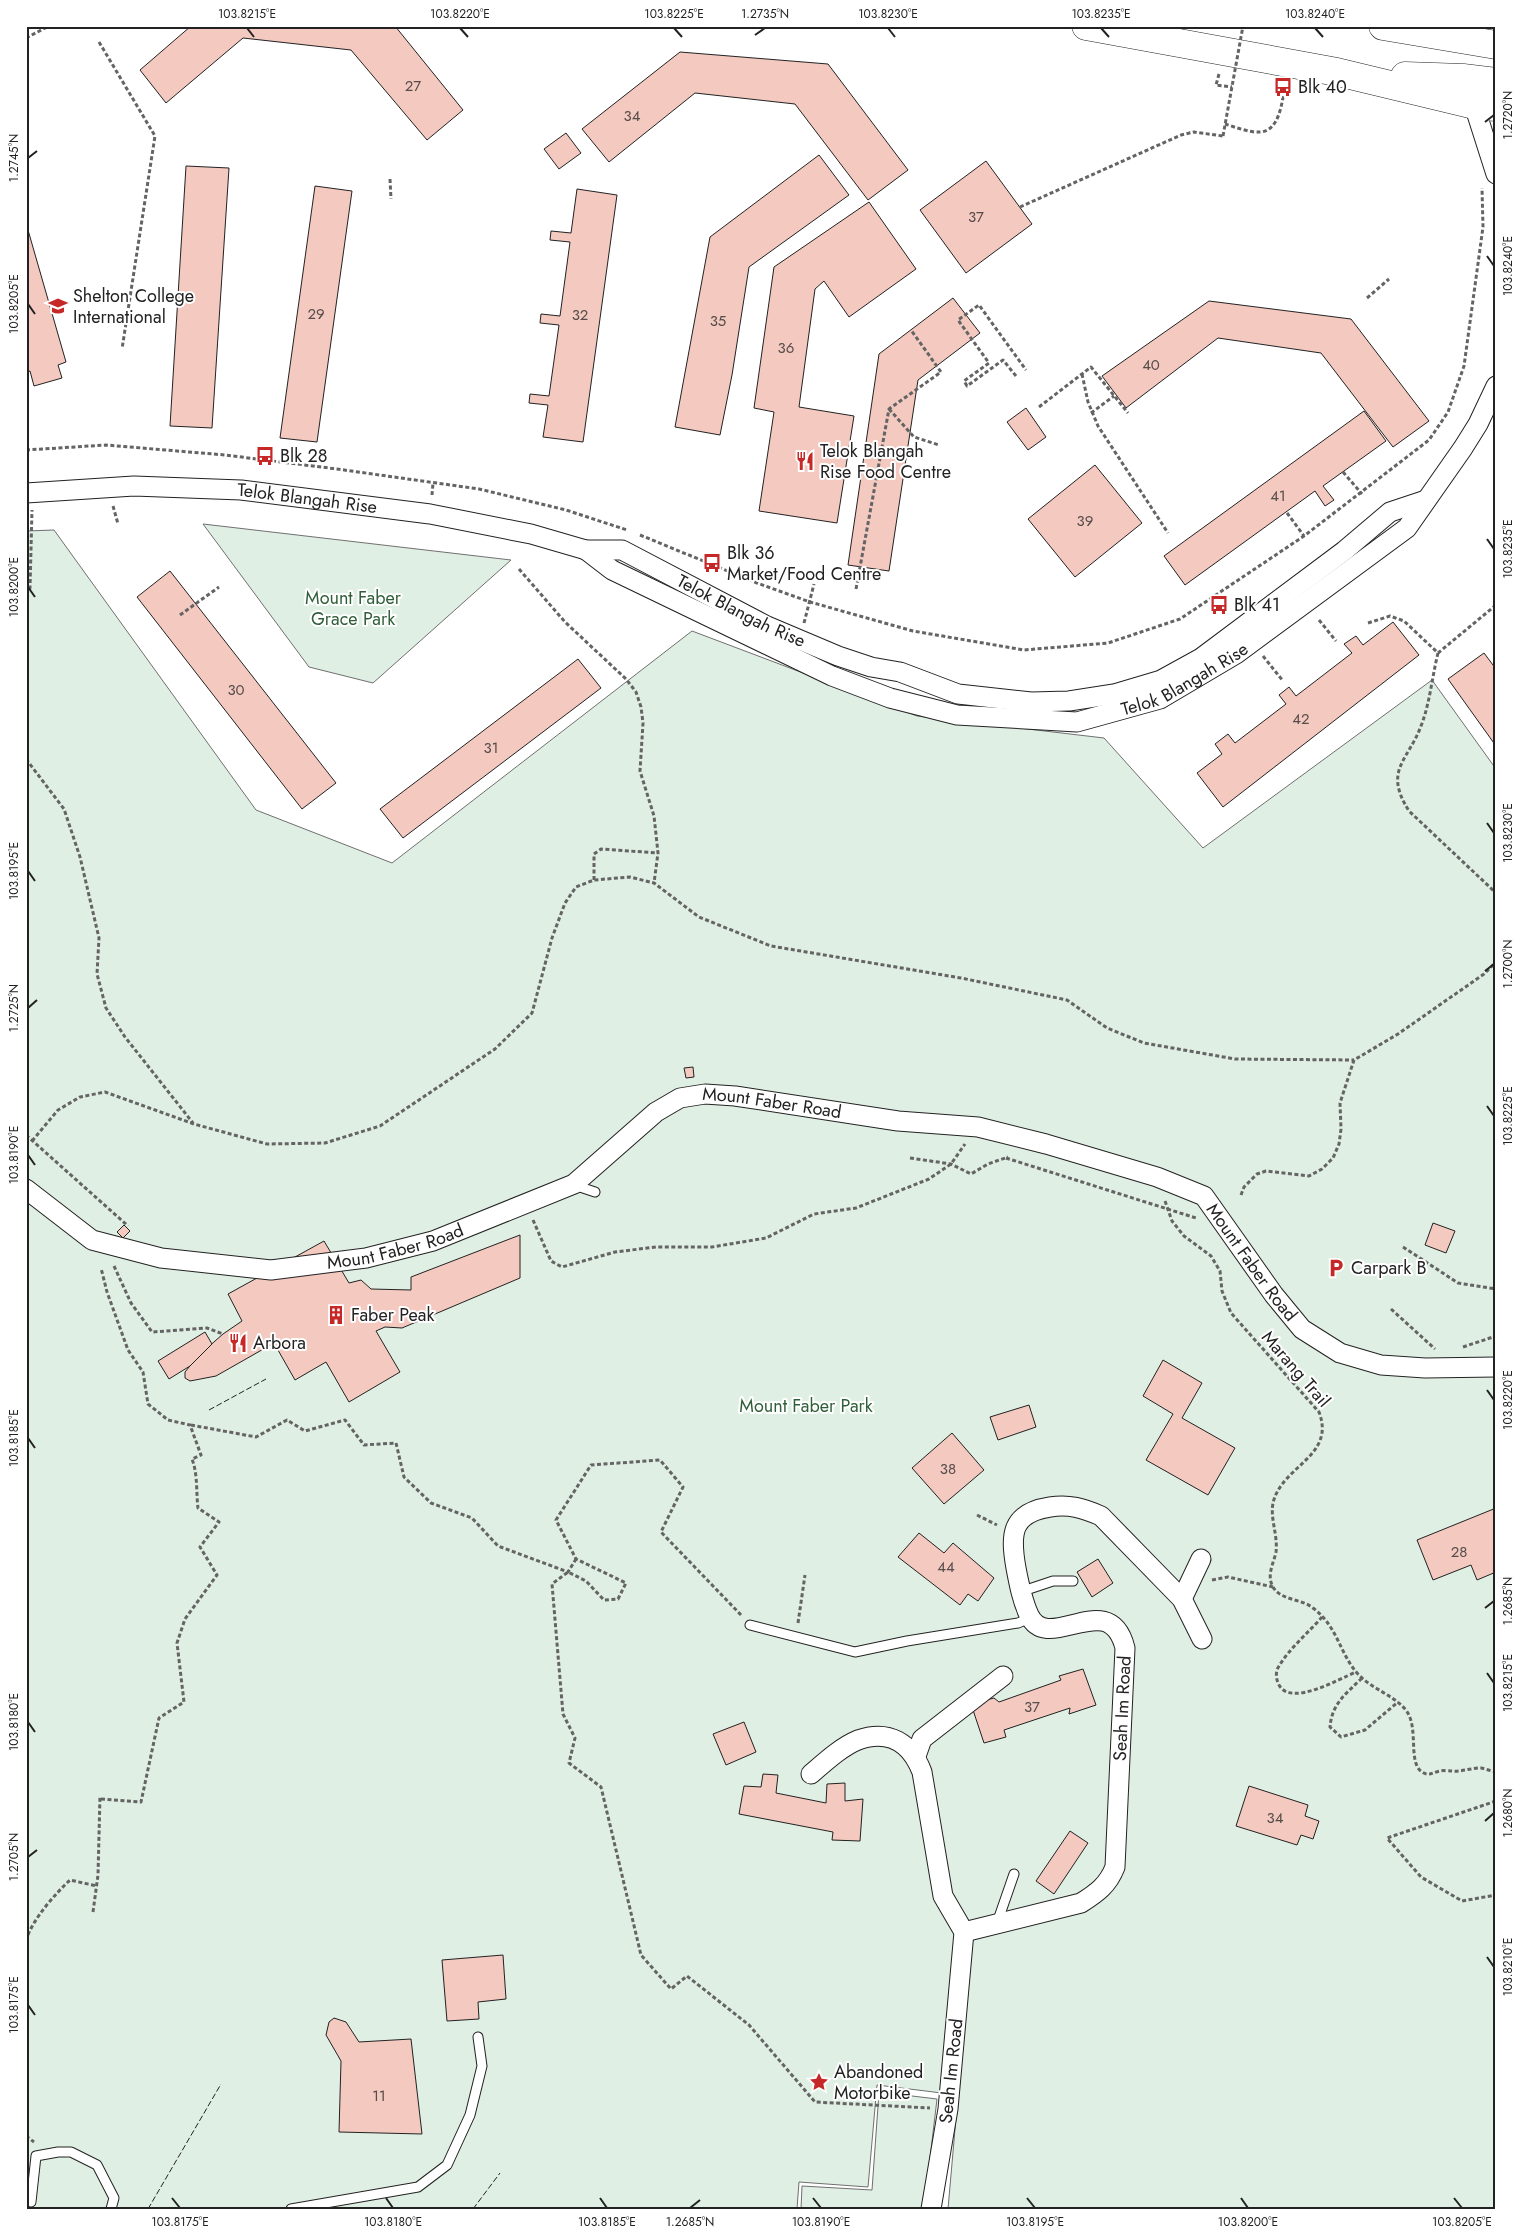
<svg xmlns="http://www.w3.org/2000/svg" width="1522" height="2235" font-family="Jost,sans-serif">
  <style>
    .green { fill: #e0efe3; stroke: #6f6f6f }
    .building { fill: #f3c9c0; stroke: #222 }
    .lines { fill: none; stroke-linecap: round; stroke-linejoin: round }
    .lane-casing { stroke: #222; stroke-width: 11 }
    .street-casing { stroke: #222; stroke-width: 21 }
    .primary-casing { stroke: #222; stroke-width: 29 }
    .path { stroke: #646464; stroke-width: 3; stroke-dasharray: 4 2.5; stroke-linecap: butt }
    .lane { stroke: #fff; stroke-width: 9 }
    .street { stroke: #fff; stroke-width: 19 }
    .primary { stroke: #fff; stroke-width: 28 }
    .path-bridge { stroke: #646464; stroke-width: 3; stroke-dasharray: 4 2.5; stroke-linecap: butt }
    .fence { stroke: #222; stroke-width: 1; stroke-dasharray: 6 2.5; stroke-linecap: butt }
    .ticks { fill: none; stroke: #222; stroke-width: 2 }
    .labels { text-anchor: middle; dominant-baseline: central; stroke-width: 4; stroke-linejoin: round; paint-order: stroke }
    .number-label { font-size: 15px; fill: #564c4a }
    .poi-label { font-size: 18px; fill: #222; stroke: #fff; text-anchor: start }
    .street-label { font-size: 18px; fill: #222; stroke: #fff }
    .park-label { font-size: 18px; fill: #2f5e38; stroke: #fff }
    .neatline { fill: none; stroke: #222; stroke-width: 2 }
    .ticks-label { font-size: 12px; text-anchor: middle; fill: #222 }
  </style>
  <rect width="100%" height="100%" fill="#fff"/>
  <g class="green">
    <path d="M203,524L511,560L373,683L309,667Z"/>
    <path d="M54,530L256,810L392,863L692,631L917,716L1104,738L1203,848L1432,680L1496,769V2209H948L958,2095L877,2085L868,2187L799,2182L797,2209H26V531Z"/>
    <path d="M879,2092L937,2099L924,2209H801L802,2186L872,2190Z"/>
  </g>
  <g class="building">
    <path d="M191,26H395L463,110L427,140L351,50L243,38L166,103L140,70Z"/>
    <path d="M680,52L828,64L908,170L868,200L795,104L695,93L609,162L582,129Z"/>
    <path d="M566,133L581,153L559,169L544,149Z"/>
    <path d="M819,155L849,195L749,267L732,375L720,435L675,427L710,237Z"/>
    <path d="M986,161L1032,224L966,273L920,210Z"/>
    <path d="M186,166L229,168L212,428L170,426Z"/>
    <path d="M315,186L352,191L317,442L280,438Z"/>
    <path d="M577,189L617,195L583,442L543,437L548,405L529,403L530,394L549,396L559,325L540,323L541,314L560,316L570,242L550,240L551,231L571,233Z"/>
    <path d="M869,202L916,269L849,317L824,281L815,289L799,407L854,416L837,523L759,511L774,412L754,408L774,267Z"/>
    <path d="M26,230H28L66,362L58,365L62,378L34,386L30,371L26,372Z"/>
    <path d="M953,298L980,333L918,380L889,571L848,565L879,354Z"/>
    <path d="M1209,301L1351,319L1429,421L1393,447L1321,353L1218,338L1126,408L1102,376Z"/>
    <path d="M1026,408L1046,437L1028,450L1007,422Z"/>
    <path d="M1364,411L1386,441L1323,486L1334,500L1325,506L1315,491L1185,585L1164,556Z"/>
    <path d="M1095,465L1142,523L1075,577L1028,519Z"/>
    <path d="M170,571L336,783L302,809L137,597Z"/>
    <path d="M1393,622L1419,655L1223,807L1197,773L1222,754L1215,744L1228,734L1235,743L1286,704L1279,695L1289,687L1296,696L1352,653L1344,644L1356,636L1363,645Z"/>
    <path d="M1484,653L1496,669V746L1448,679Z"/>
    <path d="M578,659L601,688L403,838L380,809Z"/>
    <path d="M693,1067L694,1077L686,1078L684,1068Z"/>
    <path d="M1433,1223L1455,1231L1446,1253L1425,1245Z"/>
    <path d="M124,1225L130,1231L123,1238L117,1232Z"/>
    <path d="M520,1235V1278L402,1328L385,1327L376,1331L400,1372L349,1402L326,1362L295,1380L274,1343L216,1376L190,1381L185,1378V1372L198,1356L223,1334L242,1321L228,1294L324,1241L349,1283L361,1280L371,1289L411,1290V1277Z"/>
    <path d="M205,1332L212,1344L190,1366L169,1379L158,1361Z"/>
    <path d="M1163,1360L1202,1383L1182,1418L1235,1448L1208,1495L1146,1460L1173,1414L1143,1396Z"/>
    <path d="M1029,1405L1036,1427L998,1440L990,1417Z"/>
    <path d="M952,1433L984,1470L944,1504L912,1468Z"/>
    <path d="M1496,1508V1572L1477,1580L1471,1565L1433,1580L1417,1540Z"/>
    <path d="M919,1533L944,1553L953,1543L994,1578L978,1601L968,1594L960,1605L898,1557Z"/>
    <path d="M1098,1559L1113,1583L1092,1597L1077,1572Z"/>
    <path d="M1083,1669L1096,1705L1069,1714L1070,1708L1004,1730L1006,1737L984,1743L971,1704L994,1698L999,1702L1061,1680L1059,1676Z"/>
    <path d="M744,1722L756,1752L726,1765L713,1734Z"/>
    <path d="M763,1774L778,1775L776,1793L826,1803L827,1784L845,1783V1801L863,1799L860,1841L832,1840L833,1832L739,1814L744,1786L761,1787Z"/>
    <path d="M1249,1786L1308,1805L1305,1816L1319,1821L1313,1839L1301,1835L1297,1845L1236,1826Z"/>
    <path d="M1070,1831L1088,1843L1054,1894L1036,1881Z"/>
    <path d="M503,1955L506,1999L478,2002L479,2019L447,2021L442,1960Z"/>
    <path d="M334,2018L346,2022L359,2042L411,2039L422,2134L339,2132L341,2061L326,2035L329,2022Z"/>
  </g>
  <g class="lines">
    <g class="lane-casing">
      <g id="lane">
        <path d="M574,1185L595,1192"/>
        <path d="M1020,1592L1053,1581H1073"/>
        <path d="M750,1625L855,1652L907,1641L1018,1623L1030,1618"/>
        <path d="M997,1923L1014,1874"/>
        <path d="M31,2202L36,2156L58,2152H71L97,2165L114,2198L111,2209"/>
        <path d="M291,2209L418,2187L447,2165L470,2115L482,2066L478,2037"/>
      </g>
    </g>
    <g class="street-casing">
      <g id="street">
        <path d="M1474,105L1496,174"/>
        <path id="s1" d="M26,493L134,486L241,490L430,514L531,534L586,550H622L767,626L838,656L871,667L900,672L958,694L1031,702L1069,701L1114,694L1161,680L1201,658L1344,551L1390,512L1426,500"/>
        <path id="s2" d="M586,550L612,570L832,676L890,698L957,715L1077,722L1160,699L1236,654L1407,528L1463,448L1478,424L1496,386"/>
        <path id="s3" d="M26,1189L92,1240L161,1258L271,1270L366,1258L433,1241L574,1184L656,1112L680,1098L705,1094L735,1096L898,1121L978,1127L1046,1144L1157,1177L1204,1196L1274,1295L1302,1329L1340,1353L1381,1365L1425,1368L1496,1367"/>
        <path d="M1182,1599L1201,1559"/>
        <path d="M916,1756L922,1739L1003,1676"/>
        <path d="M811,1774C825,1762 841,1747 858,1740C889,1729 911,1743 922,1772L943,1896L964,1932L948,2109L931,2209"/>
        <path id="s4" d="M964,1932L1081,1903C1097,1893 1108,1885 1115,1867L1125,1648C1109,1585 1048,1656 1029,1615C1022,1600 1019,1584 1016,1568C1010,1534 1011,1513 1050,1507C1069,1504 1083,1508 1101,1516L1182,1599L1202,1639"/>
      </g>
    </g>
    <g class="primary-casing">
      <g id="primary">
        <path d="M1086,26L1337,72L1474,105L1496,107"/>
        <path d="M1383,26L1496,45"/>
        <path d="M1405,76L1463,78L1496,82"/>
      </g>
    </g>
    <g class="path">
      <path d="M26,38L49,26"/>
      <path d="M99,42L155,136L122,349"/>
      <path d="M26,63L27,67"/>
      <path d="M1219,74L1216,85L1232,87"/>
      <path d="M1225,124C1235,127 1250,133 1260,132C1280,131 1282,101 1285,86"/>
      <path d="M390,179L391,199"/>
      <path d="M1020,207L1181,135L1194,132L1223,136"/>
      <path d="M1367,298L1389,279"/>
      <path d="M1082,374L1088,402L1098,426L1168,533"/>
      <path d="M1016,376L1003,360L967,386L964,381L989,363L958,320L979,305L1026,370"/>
      <path d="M1039,407L1091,367L1128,413"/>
      <path d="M889,409L914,437L939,445"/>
      <path d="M1091,413L1114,396"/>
      <path d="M26,450L106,445L225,455L337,469L479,489L566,510L627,530"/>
      <path d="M1343,472L1362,494"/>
      <path d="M432,495L433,483"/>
      <path d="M113,506L118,524"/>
      <path d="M1287,513L1304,536"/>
      <path d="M640,535L757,583L810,602L913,631L1024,650L1108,643L1180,619L1304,536L1429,440L1448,412L1464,366L1483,227L1482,188"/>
      <path d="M519,569L565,622L626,679L636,692L641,707L643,723L640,771L654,816L658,853L654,883"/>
      <path d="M856,589L889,409L941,372L911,330"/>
      <path d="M26,595L30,588L32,510"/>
      <path d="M180,615L219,587"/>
      <path d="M1319,620L1336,641"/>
      <path d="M804,623L814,584"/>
      <path d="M1368,623L1390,616L1404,621L1438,653L1496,605"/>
      <path d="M1438,653C1432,677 1430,703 1421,726C1408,761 1383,770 1409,811L1496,893"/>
      <path d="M1263,656L1283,681"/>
      <path d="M26,759L64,809L80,857L99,938L97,974L106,1008L125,1037L193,1123"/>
      <path d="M594,880V854L601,849L658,853"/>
      <path d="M26,1135L128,1226"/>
      <path d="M32,1141L58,1110L80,1097L105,1092L194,1124L267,1144L325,1143L380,1126L495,1049L532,1013L552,938L565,903L576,887L594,880L630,877L654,883L699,917L771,946L961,978L1067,1000L1107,1028L1144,1043L1235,1059L1354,1060"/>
      <path d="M910,1158L951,1164L971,1174L988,1164L1008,1157"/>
      <path d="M1006,1158L1196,1218"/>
      <path d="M1241,1195L1244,1187L1257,1174L1266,1171L1309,1176L1322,1169L1333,1158L1339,1144L1341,1129L1340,1103L1354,1060L1398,1034L1484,974L1496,962"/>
      <path d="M1165,1201L1172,1221L1184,1236L1211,1256L1220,1271L1222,1291L1231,1313L1319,1412C1336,1457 1282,1465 1273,1503C1270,1519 1278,1535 1276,1552C1274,1562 1267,1574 1272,1585C1279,1601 1301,1598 1313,1608C1338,1627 1339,1652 1357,1673C1371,1689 1392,1694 1405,1709C1420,1726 1407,1762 1422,1772C1429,1777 1433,1772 1440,1771C1443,1770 1448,1771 1451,1771C1461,1772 1471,1768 1481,1768C1486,1769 1491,1771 1496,1772"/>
      <path d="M533,1220L551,1261L562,1267L615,1252L656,1247H712L766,1238L814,1214L856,1208L929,1179L951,1164L965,1144"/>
      <path d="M1403,1247L1458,1283L1496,1289"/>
      <path d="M114,1266L131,1303L152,1332L207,1328L223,1334"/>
      <path d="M1391,1309L1435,1349"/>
      <path d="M1463,1347L1496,1336"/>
      <path d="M191,1425L256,1437L287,1420L305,1431L345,1420L364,1445L396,1443L404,1477L431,1503L472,1518L498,1546L568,1572L576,1559"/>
      <path d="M977,1515L997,1525"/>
      <path d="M1212,1580L1228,1577L1273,1587"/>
      <path d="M741,1615L661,1532L683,1487L660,1460L591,1465L556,1520L576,1559L626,1583L618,1599L604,1600L586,1581L568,1572L552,1584L563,1714L575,1738L569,1763L601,1787L641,1955L671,1989L687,1976L749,2025L815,2102L930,2108"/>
      <path d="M1322,1617C1309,1632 1289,1649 1279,1666C1275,1672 1276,1679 1279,1685C1291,1707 1339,1679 1356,1672"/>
      <path d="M798,1623L805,1575"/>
      <path d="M1362,1678C1346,1694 1332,1703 1330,1727L1341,1737L1365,1730L1398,1702"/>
      <path d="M101,1799L141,1802L159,1718L184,1702L177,1643L185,1619L217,1575L200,1547L219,1522L198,1508C196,1492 198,1475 192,1459L201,1455L190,1425L168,1420L148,1404L143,1372L128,1350L107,1292L101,1268"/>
      <path d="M1496,1801L1387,1838L1421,1877L1462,1901L1496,1895"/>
      <path d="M93,1912L98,1875L100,1796"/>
      <path d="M26,1941C31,1921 55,1894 70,1880L97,1886"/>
      <path d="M26,2136L34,2142"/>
    </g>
    <use href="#lane" class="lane"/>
    <use href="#street" class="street"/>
    <use href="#primary" class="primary"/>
    <path class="path-bridge" d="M1223,136L1243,26"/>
    <g class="fence">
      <path d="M209,1410L266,1379"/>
      <path d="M148,2209L221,2084"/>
      <path d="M473,2209L500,2173"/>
    </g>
  </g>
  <path class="ticks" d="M247,28L254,37M460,28L468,37M674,28L682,37M888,28L895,37M1101,28L1109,37M1315,28L1323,37M755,35L765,28M1485,122L1494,115M28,158L37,151M1487,256L1494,266M28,304L35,314M1487,539L1494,549M28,587L35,597M1487,823L1494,833M28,871L35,881M1485,971L1494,964M28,1008L37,1000M1487,1106L1494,1116M28,1155L35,1165M1487,1390L1494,1400M28,1438L35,1448M1485,1608L1494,1601M1487,1673L1494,1683M28,1722L35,1732M1485,1821L1494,1813M28,1857L37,1850M1487,1957L1494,1967M28,2005L35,2015M172,2198L180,2208M386,2198L393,2208M600,2198L607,2208M813,2198L821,2208M1027,2198L1035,2208M1241,2198L1248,2208M1454,2198L1462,2208M690,2208L700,2200"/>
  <defs>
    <g id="bus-bare" transform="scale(1.5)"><path d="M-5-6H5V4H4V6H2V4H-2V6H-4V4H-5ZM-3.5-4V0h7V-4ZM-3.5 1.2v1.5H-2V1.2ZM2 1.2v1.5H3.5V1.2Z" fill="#c62828" stroke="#fff" stroke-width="2.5" paint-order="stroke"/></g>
    <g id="school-bare" transform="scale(1.5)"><path d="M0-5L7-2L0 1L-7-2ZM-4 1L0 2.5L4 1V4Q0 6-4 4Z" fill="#c62828" stroke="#fff" stroke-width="2.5" paint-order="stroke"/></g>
    <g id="restaurant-bare" transform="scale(1.5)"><path d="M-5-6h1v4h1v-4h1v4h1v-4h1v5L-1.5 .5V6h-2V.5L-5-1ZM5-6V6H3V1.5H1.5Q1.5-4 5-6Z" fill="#c62828" stroke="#fff" stroke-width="2.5" paint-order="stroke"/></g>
    <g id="parking-bare" transform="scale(1.5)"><path d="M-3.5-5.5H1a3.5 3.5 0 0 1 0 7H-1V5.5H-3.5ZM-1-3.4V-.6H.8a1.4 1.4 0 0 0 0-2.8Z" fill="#c62828" stroke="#fff" stroke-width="2.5" paint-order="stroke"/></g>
    <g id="building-bare" transform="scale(1.5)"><path d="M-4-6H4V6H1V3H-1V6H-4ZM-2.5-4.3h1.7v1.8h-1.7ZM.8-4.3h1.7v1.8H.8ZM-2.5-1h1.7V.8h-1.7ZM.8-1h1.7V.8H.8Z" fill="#c62828" stroke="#fff" stroke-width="2.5" paint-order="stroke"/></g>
    <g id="sight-bare" transform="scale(1.5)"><path d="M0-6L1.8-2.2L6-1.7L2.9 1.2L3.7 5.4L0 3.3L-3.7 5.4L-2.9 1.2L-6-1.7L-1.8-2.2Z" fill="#c62828" stroke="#fff" stroke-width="2.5" paint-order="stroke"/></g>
  </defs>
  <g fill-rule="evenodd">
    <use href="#bus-bare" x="1283" y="87"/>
    <use href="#school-bare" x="58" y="306"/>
    <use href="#bus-bare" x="265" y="456"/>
    <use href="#restaurant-bare" x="805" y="461"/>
    <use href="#bus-bare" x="712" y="563"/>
    <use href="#bus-bare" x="1219" y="605"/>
    <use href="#parking-bare" x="1336" y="1268"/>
    <use href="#building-bare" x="336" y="1315"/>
    <use href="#restaurant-bare" x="238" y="1343"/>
    <use href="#sight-bare" x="819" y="2082"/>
  </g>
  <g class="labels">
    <g class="number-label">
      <text x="413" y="86">27</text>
      <text x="632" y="116">34</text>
      <text x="976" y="217">37</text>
      <text x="316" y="314">29</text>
      <text x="580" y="315">32</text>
      <text x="718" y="321">35</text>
      <text x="786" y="348">36</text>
      <text x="1151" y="365">40</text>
      <text x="1278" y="496">41</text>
      <text x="1085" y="521">39</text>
      <text x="236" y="690">30</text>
      <text x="1301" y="719">42</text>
      <text x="491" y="748">31</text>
      <text x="948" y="1469">38</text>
      <text x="1459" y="1552">28</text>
      <text x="946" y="1567">44</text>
      <text x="1032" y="1707">37</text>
      <text x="1275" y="1818">34</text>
      <text x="379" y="2096">11</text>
    </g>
    <g class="poi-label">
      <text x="1298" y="87">Blk 40</text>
      <text x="73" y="296">Shelton College<tspan x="73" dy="21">International</tspan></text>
      <text x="820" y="451">Telok Blangah<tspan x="820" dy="21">Rise Food Centre</tspan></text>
      <text x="280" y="456">Blk 28</text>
      <text x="727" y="553">Blk 36<tspan x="727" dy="21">Market/Food Centre</tspan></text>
      <text x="1234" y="605">Blk 41</text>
      <text x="1351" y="1268">Carpark B</text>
      <text x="351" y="1315">Faber Peak</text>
      <text x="253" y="1343">Arbora</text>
      <text x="834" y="2072">Abandoned<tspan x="834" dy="21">Motorbike</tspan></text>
    </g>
    <g class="street-label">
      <text stroke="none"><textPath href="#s1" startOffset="282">Telok Blangah Rise</textPath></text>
      <text stroke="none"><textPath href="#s1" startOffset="736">Telok Blangah Rise</textPath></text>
      <text stroke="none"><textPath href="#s2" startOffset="645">Telok Blangah Rise</textPath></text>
      <text stroke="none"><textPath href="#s3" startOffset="812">Mount Faber Road</textPath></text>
      <text stroke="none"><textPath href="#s3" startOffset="392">Mount Faber Road</textPath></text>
      <text stroke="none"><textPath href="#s3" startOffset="1338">Mount Faber Road</textPath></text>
      <text transform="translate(1296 1369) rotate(49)">Marang Trail</text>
      <text stroke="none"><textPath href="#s4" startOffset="330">Seah Im Road</textPath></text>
      <text transform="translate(951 2071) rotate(-84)">Seah Im Road</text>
    </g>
    <g class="park-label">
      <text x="353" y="598">Mount Faber<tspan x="353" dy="21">Grace Park</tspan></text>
      <text x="806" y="1406">Mount Faber Park</text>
    </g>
  </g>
  <rect width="1522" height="2235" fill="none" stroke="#ffffff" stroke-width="55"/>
  <rect x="28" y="28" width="1466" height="2180" class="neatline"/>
  <g class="ticks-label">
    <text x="247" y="18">103.8215°E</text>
    <text x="460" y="18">103.8220°E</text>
    <text x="674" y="18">103.8225°E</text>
    <text x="765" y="18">1.2735°N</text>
    <text x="888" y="18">103.8230°E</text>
    <text x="1101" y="18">103.8235°E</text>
    <text x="1315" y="18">103.8240°E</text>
    <text transform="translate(1508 115) rotate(-90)" y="4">1.2720°N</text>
    <text transform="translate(14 158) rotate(-90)" y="4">1.2745°N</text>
    <text transform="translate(1508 266) rotate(-90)" y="4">103.8240°E</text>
    <text transform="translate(14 304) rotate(-90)" y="4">103.8205°E</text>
    <text transform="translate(1508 549) rotate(-90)" y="4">103.8235°E</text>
    <text transform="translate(14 587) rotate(-90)" y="4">103.8200°E</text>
    <text transform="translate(1508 833) rotate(-90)" y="4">103.8230°E</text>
    <text transform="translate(14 871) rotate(-90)" y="4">103.8195°E</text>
    <text transform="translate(1508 964) rotate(-90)" y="4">1.2700°N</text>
    <text transform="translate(14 1008) rotate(-90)" y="4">1.2725°N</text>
    <text transform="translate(1508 1116) rotate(-90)" y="4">103.8225°E</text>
    <text transform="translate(14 1155) rotate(-90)" y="4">103.8190°E</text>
    <text transform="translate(1508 1400) rotate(-90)" y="4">103.8220°E</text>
    <text transform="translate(14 1438) rotate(-90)" y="4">103.8185°E</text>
    <text transform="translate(1508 1601) rotate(-90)" y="4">1.2685°N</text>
    <text transform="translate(1508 1683) rotate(-90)" y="4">103.8215°E</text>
    <text transform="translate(14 1722) rotate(-90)" y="4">103.8180°E</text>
    <text transform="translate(1508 1813) rotate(-90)" y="4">1.2680°N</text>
    <text transform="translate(14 1857) rotate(-90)" y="4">1.2705°N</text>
    <text transform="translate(1508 1967) rotate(-90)" y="4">103.8210°E</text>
    <text transform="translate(14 2005) rotate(-90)" y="4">103.8175°E</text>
    <text x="180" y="2226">103.8175°E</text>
    <text x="393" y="2226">103.8180°E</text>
    <text x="607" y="2226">103.8185°E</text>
    <text x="690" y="2226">1.2685°N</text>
    <text x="821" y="2226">103.8190°E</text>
    <text x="1035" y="2226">103.8195°E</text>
    <text x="1248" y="2226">103.8200°E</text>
    <text x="1462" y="2226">103.8205°E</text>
  </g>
</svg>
